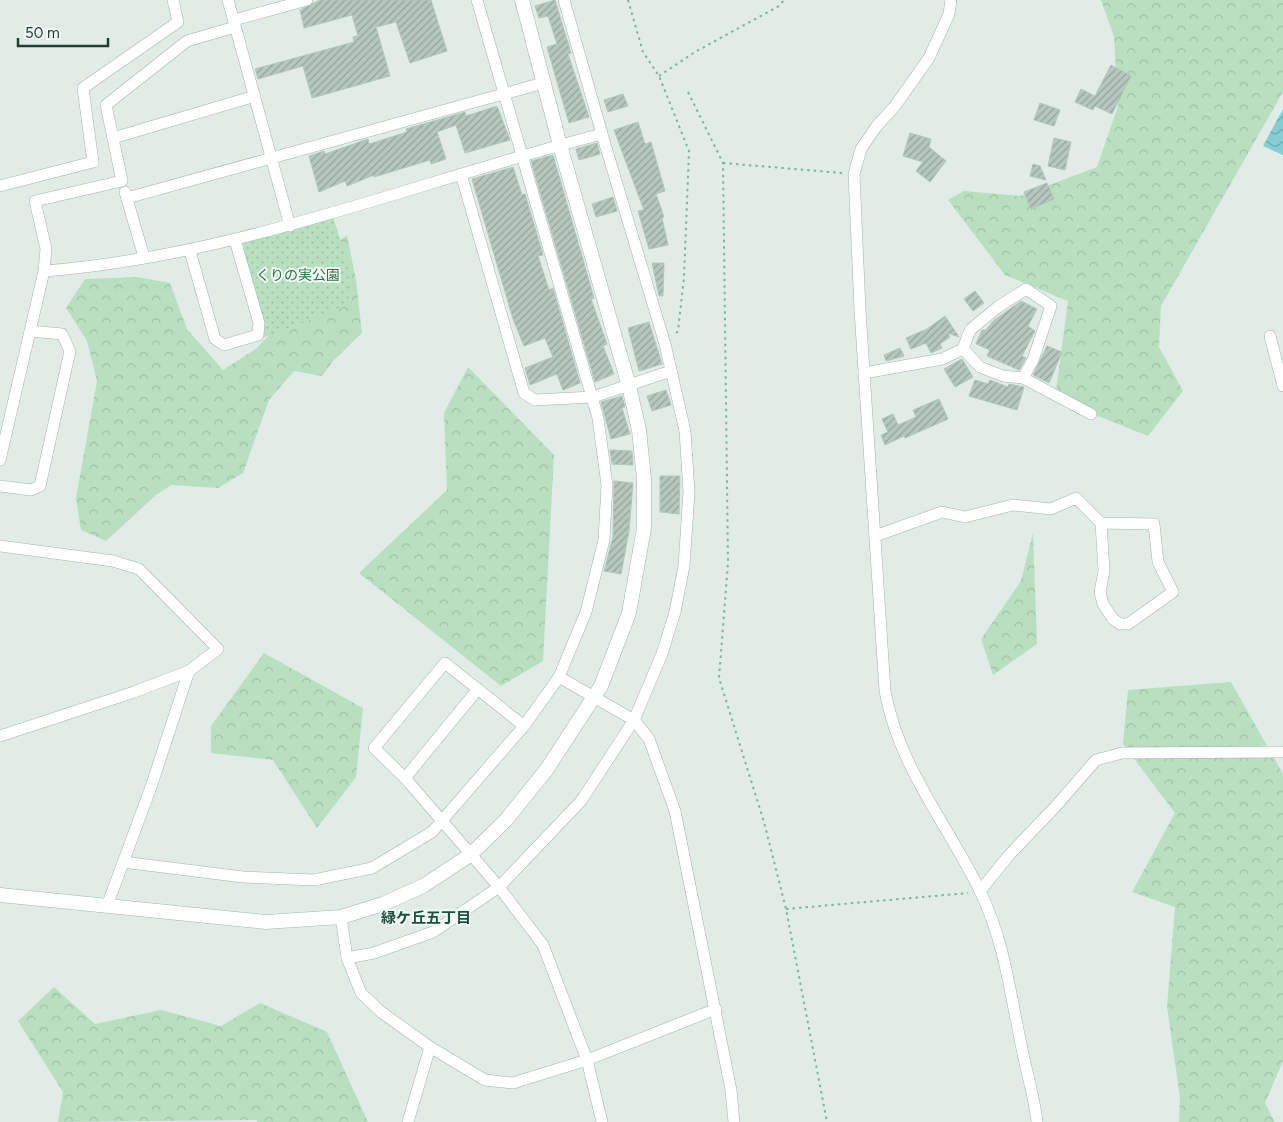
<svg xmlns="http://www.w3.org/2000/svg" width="1283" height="1122" font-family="Figtree,'Noto Sans JP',sans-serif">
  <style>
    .forest { fill: url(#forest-crowns) }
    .park { fill: url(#park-dots) }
    .water { fill: url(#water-waves) }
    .building { fill: url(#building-hatch); stroke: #b3c6bd }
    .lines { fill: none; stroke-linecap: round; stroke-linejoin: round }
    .minor-casing { stroke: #a3b4ae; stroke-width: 12 }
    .tertiary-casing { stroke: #a3b4ae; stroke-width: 15 }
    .path { stroke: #80b29f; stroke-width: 2; stroke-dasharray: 2.5 4; stroke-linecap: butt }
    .minor { stroke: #fff; stroke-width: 11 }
    .tertiary { stroke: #fff; stroke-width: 14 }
    .labels { text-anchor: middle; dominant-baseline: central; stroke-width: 4; stroke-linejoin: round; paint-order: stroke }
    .park-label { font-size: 14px; fill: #287742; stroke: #f2f9f5 }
    .neighbourhood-label { font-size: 15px; font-weight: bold; fill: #1b5141; stroke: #f2f9f5 }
  </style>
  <defs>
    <pattern id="forest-crowns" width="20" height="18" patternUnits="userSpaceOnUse" patternTransform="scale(1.25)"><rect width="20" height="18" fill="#b9dfc1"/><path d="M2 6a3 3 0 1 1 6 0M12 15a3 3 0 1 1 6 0" fill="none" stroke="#9fc0a6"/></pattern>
    <pattern id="park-dots" width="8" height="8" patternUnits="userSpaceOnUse" patternTransform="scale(1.25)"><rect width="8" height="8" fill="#b9dfc1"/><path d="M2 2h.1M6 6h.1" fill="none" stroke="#9fc0a6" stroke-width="1.8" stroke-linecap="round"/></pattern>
    <pattern id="water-waves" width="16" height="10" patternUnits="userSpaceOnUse" patternTransform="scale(1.25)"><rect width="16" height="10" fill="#86cdd4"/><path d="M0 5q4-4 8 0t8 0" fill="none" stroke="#6da8ad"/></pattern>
    <pattern id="building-hatch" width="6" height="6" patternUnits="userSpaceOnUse" patternTransform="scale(1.25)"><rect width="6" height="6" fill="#b6c7bf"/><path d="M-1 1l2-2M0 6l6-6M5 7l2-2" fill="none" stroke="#94a39c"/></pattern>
  </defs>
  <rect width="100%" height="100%" fill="#e1ece7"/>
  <g class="forest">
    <path d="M1101,0H1283V92L1161,306L1159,347L1183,391L1148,436L1055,399L1068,301L1005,275L948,200L964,191L1020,196L1097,167L1118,106L1114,37Z"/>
    <path d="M347,235L356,280L362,333L333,361L322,376L294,371L269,400L243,473L218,488L171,485L156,495L106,541L81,530L76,498L97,381L87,341L66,308L85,279L137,277L170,283L187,329L223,370L257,348L291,312L307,266Z"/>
    <path d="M468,367L554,455L543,661L501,686L359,573L447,490L444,413Z"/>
    <path d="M1033,533L1037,644L993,675L981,639L1021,581Z"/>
    <path d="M264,653L363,708L356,777L317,828L273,760L211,753V726Z"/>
    <path d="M1231,682L1283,774V1061L1265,1103L1275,1122H1179L1180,1098L1167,1007L1175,907L1132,892L1175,813L1123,744L1128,690Z"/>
    <path d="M54,987L95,1024L161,1010L221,1026L260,1003L327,1032L368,1122H257V1120L58,1122L63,1092L18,1021Z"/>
  </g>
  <path class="park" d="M333,216L348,265L352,303L262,338L243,243Z"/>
  <path class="water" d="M1283,109V155L1263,146Z"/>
  <g class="building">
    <path d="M320,0H431L447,51L410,63L396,22L376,27L390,76L312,98L303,66L258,79L255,69L354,42L353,37L358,36L352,15L304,28L300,10Z"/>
    <path d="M555,0L571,53L568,54L589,117L569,123L547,47L557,44L548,16L539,18L535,6Z"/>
    <path d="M1111,65L1131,76L1112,114L1095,106L1093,110L1075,102L1081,89L1095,96Z"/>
    <path d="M623,94L628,106L608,112L604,100Z"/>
    <path d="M1040,103L1060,110L1054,126L1034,120Z"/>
    <path d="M497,106L510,140L465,153L456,125L437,132L446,159L431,164L430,160L374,177V175L347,186L345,181L319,192L309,156L324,151L325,154L368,139L369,144L407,132L406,129L465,112L466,116Z"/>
    <path d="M638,122L645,144L651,142L665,191L656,194L664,217L662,218L668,245L649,249L638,211L644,210L614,130Z"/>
    <path d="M910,133L931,139L929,147L946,161L930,182L916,171L923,162L903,156Z"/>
    <path d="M1054,138L1071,142L1065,170L1048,166Z"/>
    <path d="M597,143L600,154L579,160L576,149Z"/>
    <path d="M553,155L594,298L591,299L607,344L603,346L614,374L595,382L531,161Z"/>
    <path d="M1033,164L1040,166L1046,180L1030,176Z"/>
    <path d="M513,167L522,195L525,194L543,255L538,256L549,290L553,288L580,383L563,390L557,374L530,385L525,368L553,357L545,338L524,346L513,319L472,179Z"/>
    <path d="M1047,183L1054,199L1031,209L1024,192Z"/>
    <path d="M613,197L617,211L596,217L592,204Z"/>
    <path d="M652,263H664L663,296H659Z"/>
    <path d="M975,291L984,303L973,311L964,299Z"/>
    <path d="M1021,301L1037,309L1028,326L1035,331L1022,356L1026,358L1019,370L987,356L990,350L976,344L982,330H986L993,321Z"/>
    <path d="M945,316L959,337L948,333L950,337L940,344L942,348L931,353L926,343L911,349L906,338L927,329Z"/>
    <path d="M649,322L662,364L639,371L628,328Z"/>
    <path d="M1047,346L1062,352L1049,383L1033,375Z"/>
    <path d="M900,348L904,356L886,361L884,355Z"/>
    <path d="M962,359L973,377L955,387L944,369Z"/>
    <path d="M975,380L988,384L990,380L1008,387L1009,384L1024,387L1017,410L969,396Z"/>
    <path d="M666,390L671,405L652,411L647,396Z"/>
    <path d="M622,396L625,407L622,408L630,434L611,439L601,402Z"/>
    <path d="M939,399L948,419L905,438L904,436L885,445L881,435L888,432L882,419L893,414L898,425L916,417L913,410Z"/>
    <path d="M610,450L632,451L633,465L612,464Z"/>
    <path d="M660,476H680L679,514L660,512Z"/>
    <path d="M614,481L633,483L629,531L621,574L604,571L613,537Z"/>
  </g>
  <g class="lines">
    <g class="minor-casing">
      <g id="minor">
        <path d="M228,0L290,226"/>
        <path d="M564,0L602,134"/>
        <path d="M951,0L949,14L929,58L895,106L876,127L861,149L854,174L860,310L885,691C899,768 947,823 980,891C1004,940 1010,992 1021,1044C1026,1071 1034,1095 1037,1122"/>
        <path d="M234,20L307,0"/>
        <path d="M113,138L255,96"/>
        <path d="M461,174L524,393L535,400L593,397L671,371"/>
        <path d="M0,186L93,162L83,88L178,22L173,0"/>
        <path d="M125,192L144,257"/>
        <path d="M127,198L543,83"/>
        <path d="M190,251L215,339L224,345L258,335L259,323L235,240"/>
        <path d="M44,271C238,256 415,182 602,134L665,344L685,431L689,492L684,566L675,612L662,654L634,720L581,801L499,887L433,932L374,953L347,958"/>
        <path d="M1270,336L1283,386"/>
        <path d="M963,349L980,367L1003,376L1023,378L1091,414"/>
        <path d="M864,373L942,359L963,349L970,330L998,307L1026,289L1051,306L1033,360L1023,378"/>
        <path d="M0,460L44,271L46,249L35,201L122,181L106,105L187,41L235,27"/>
        <path d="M0,486L31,490L40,486L70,351L62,334L30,331"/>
        <path d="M875,536L942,512L965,517L1013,505L1051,509L1076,498L1101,523L1154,524L1158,562L1173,592L1128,624H1120L1113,619L1103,604L1100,592L1104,571L1101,523"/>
        <path d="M0,546L113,561L139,569L218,649L189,671L134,692L0,736"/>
        <path d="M559,677L634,720L649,739L675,811L731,1090L734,1122"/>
        <path d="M524,726L445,663L374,748L405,778L499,887L543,945L587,1060L602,1122"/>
        <path d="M405,778L478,689"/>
        <path d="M123,862L243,877L314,880L372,868L432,832L524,726L559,677L586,612L604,540L607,485L598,418L477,0"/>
        <path d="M980,891L1010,854L1056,806L1096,760L1122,753L1283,752"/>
        <path d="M107,906L151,787L189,671"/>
        <path d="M341,917L347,958L361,993L381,1012L430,1047L485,1080L513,1083L587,1060L716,1009"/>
        <path d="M408,1122L430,1047"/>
      </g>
    </g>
    <g class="tertiary-casing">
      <path id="tertiary" d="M0,895L266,922L341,917L383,904L423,886L470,855L506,820L547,769L601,686L629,613L644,528V479L639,430L629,386L560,145L522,0"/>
    </g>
    <g class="path">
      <path d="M628,0L643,52L659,76L689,151L684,277L678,331L674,336"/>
      <path d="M659,76L695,52L779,6L784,0"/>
      <path d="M688,92L723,163L728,563L719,678L764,822L786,909L827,1122"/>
      <path d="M723,163L842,173"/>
      <path d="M786,909L968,893"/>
    </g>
    <use href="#minor" class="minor"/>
    <use href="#tertiary" class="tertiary"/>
  </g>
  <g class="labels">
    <g class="park-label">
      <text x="298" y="275">くりの実公園</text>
    </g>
    <g class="neighbourhood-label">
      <text x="426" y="918">緑ケ丘五丁目</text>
    </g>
  </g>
  <path d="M18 38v8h90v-8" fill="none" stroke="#203e34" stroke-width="2.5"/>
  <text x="25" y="38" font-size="15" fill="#203e34" stroke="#f2f9f5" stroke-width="4" paint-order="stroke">50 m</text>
</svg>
